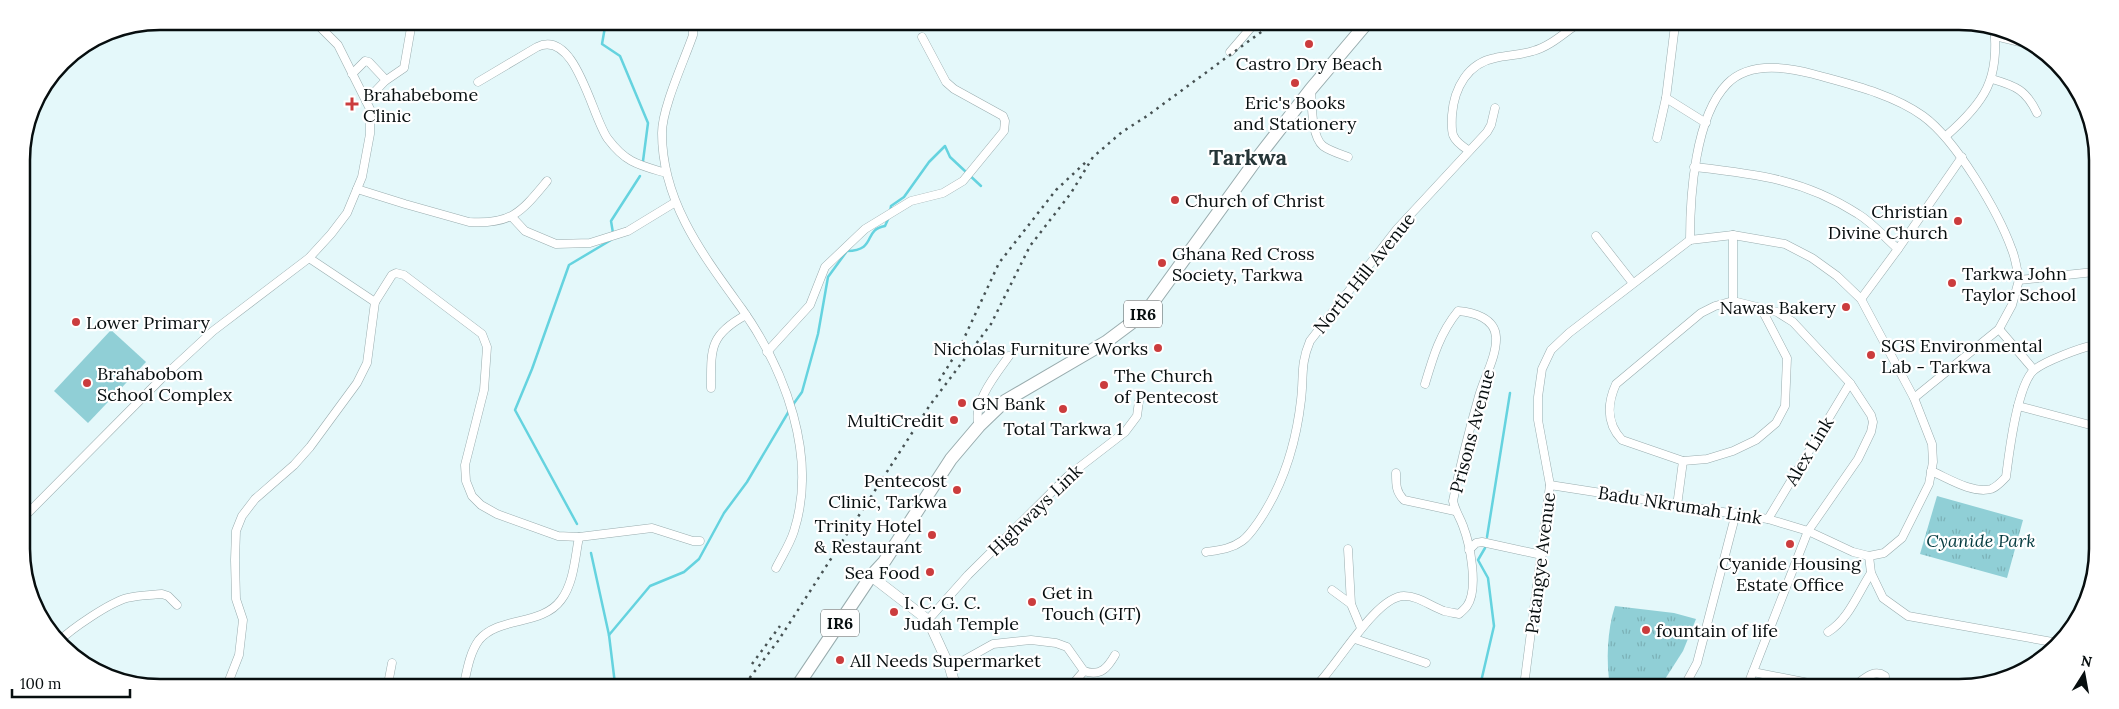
<svg xmlns="http://www.w3.org/2000/svg" width="2119" height="709" font-family="Lora,serif">
  <style>
    .grass { fill: url(#grass-tufts) }
    .garden { fill: #90cfd6 }
    .lines { fill: none; stroke-linecap: round; stroke-linejoin: round }
    .stream { stroke: #65d3df; stroke-width: 2.5 }
    .minor-casing { stroke: #99acae; stroke-width: 9 }
    .tertiary-casing { stroke: #99acae; stroke-width: 11 }
    .primary-casing { stroke: #99acae; stroke-width: 14 }
    .minor { stroke: #fff; stroke-width: 8 }
    .tertiary { stroke: #fff; stroke-width: 10 }
    .primary { stroke: #fff; stroke-width: 12 }
    .rail { stroke: #475253; stroke-width: 2.5; stroke-dasharray: 2.5 5; stroke-linecap: butt }
    .poi-dot { fill: #cb3c3d; stroke: #fff; stroke-width: 2 }
    .labels { text-anchor: middle; dominant-baseline: central; stroke-width: 4.5; stroke-linejoin: round; paint-order: stroke }
    .shield { fill: #fff; stroke: #515657; stroke-width: 1 }
    .shield-label { font-size: 16px; font-weight: bold; fill: #070e0f }
    .poi-label { font-size: 18px; fill: #070e0f; stroke: #fff; text-anchor: start }
    .street-label { font-size: 18px; fill: #070e0f; stroke: #fff }
    .park-label { font-size: 18px; font-style: italic; fill: #063c41; stroke: #fff }
    .district-label { font-size: 22px; font-weight: bold; fill: #263638; stroke: #fff }
    .rim { fill: none; stroke: #070e0f; stroke-width: 2.5 }
  </style>
  <defs>
    <pattern id="grass-tufts" width="24" height="20" patternUnits="userSpaceOnUse" patternTransform="scale(1.25)"><rect width="24" height="20" fill="#90cfd6"/><path d="M3 7l-1-3M5 7V3M7 7l1-3M15 17l-1-3M17 17v-4M19 17l1-3" fill="none" stroke="#7bb1b6"/></pattern>
  </defs>
  <rect width="100%" height="100%" fill="#e4f8fa"/>
  <g class="grass">
    <path d="M1937,496L2023,520L2007,578L1920,554Z"/>
    <path d="M1615,606L1674,613L1696,619L1683,651L1660,687H1610C1606,661 1607,631 1615,606Z"/>
  </g>
  <path class="garden" d="M111,330L146,362L88,423L54,391Z"/>
  <g class="lines">
    <g class="stream">
      <path d="M599,22L605,27L602,44L620,56L648,123L643,161"/>
      <path d="M890,212L891,206L904,197L929,162L945,146L950,157L981,186"/>
      <path d="M613,233L611,221L640,176"/>
      <path d="M792,406L802,392L818,334L828,277L847,251C878,250 862,230 885,226L889,217"/>
      <path d="M577,524L515,410L532,369L569,265L611,240"/>
      <path d="M1487,537L1510,393"/>
      <path d="M591,553L609,635L615,684"/>
      <path d="M609,635L650,586L684,572L699,559L724,513L747,482L789,411"/>
      <path d="M1480,686L1494,626L1488,578L1478,560L1485,548"/>
    </g>
    <g class="minor-casing">
      <g id="minor">
        <path d="M693,23V35C684,61 662,108 662,133C662,202 703,255 742,309C785,370 818,456 794,531C790,544 782,556 776,568"/>
        <path d="M1675,25L1666,98L1706,123"/>
        <path d="M1995,36L2020,42"/>
        <path d="M1230,52L1254,24"/>
        <path d="M352,74L365,61L369,62L384,78L385,81L366,101"/>
        <path d="M1992,79C2016,86 2026,90 2037,113"/>
        <path d="M385,81L404,68L412,22"/>
        <path d="M478,82L537,47C576,28 592,118 608,139C626,163 639,165 666,173"/>
        <path d="M1311,89C1312,104 1311,136 1323,146C1330,151 1340,154 1348,157"/>
        <path d="M1946,136C1985,102 2000,79 1994,26"/>
        <path d="M1657,138L1666,98"/>
        <path d="M1468,150C1451,139 1451,134 1452,115C1454,88 1468,63 1495,58C1508,55 1521,55 1533,51C1549,47 1563,34 1576,25"/>
        <path d="M1694,167C1756,174 1804,179 1858,214C1873,223 1885,238 1898,249"/>
        <path d="M357,189L405,204L469,222C512,225 522,211 547,181"/>
        <path d="M512,217L525,231L556,244L590,243L628,231L674,203"/>
        <path d="M1733,235V301"/>
        <path d="M1596,236L1632,282"/>
        <path d="M1690,240C1690,195 1695,117 1727,84C1749,61 1787,67 1813,74C1849,84 1893,94 1923,116C1956,140 1998,211 2012,250C2016,260 2017,270 2019,280"/>
        <path d="M309,258L375,302L392,275L396,273L404,275L482,334L487,347L484,390L465,465L466,481L472,496L481,505L497,514L558,536L579,537L652,528L693,541H700"/>
        <path d="M1861,299L1898,249L1962,157"/>
        <path d="M1733,301L1761,308L1787,358L1785,406L1776,423L1756,440L1733,451L1707,459L1683,461L1622,440C1606,423 1607,404 1616,384L1701,313L1715,306Z"/>
        <path d="M1999,329L2034,370"/>
        <path d="M767,352L810,305L825,267L865,229L911,201L943,193L963,181L1004,131L1005,121L1003,116L954,89L946,82L922,37"/>
        <path d="M711,388C711,349 709,335 746,315"/>
        <path d="M1914,398L1999,329L2012,305L2019,280L2094,272"/>
        <path d="M2018,406L2094,426"/>
        <path d="M979,426C971,404 997,373 1009,356"/>
        <path d="M1931,471C1948,478 1972,494 1991,489C1997,487 2002,481 2006,477C2009,453 2017,385 2034,370C2045,361 2080,348 2094,345"/>
        <path d="M1396,473C1396,485 1396,492 1404,500L1455,511"/>
        <path d="M1550,485L1768,519L1808,531L1853,552L1869,556L1884,553L1902,538L1929,484L1933,462L1932,444L1914,398L1861,299L1837,276L1812,258L1785,244L1733,235L1690,240"/>
        <path d="M1677,506L1683,461"/>
        <path d="M24,517L161,379L213,331L309,258L331,234L347,213L362,177L370,134V109L338,45L315,22"/>
        <path d="M1768,519L1850,383"/>
        <path d="M1348,549L1351,604L1361,628"/>
        <path d="M1469,550L1476,543L1482,542L1542,555"/>
        <path d="M1206,552C1219,550 1231,549 1242,541C1249,536 1254,528 1259,521C1284,484 1296,444 1301,400C1304,375 1300,365 1310,341L1397,229L1487,132L1491,125L1495,108"/>
        <path d="M1869,556L1871,573L1883,598L1908,616L2058,643"/>
        <path d="M1332,590L1351,604"/>
        <path d="M928,620L968,575L1068,476L1125,432L1137,416L1139,401"/>
        <path d="M1828,632C1849,619 1858,593 1871,573"/>
        <path d="M1355,639L1426,663"/>
        <path d="M58,642C71,629 109,603 127,598C138,595 151,595 162,594L168,596L177,605"/>
        <path d="M950,668L993,644L1031,640L1056,643L1067,647L1084,671L1072,685"/>
        <path d="M1084,671C1101,677 1108,667 1115,655"/>
        <path d="M1753,672L1829,687"/>
        <path d="M1320,682L1330,686"/>
        <path d="M228,683L239,655L243,620L236,599L235,560L236,531L242,516L255,499L294,465L310,447L357,383L367,363L375,302"/>
        <path d="M388,684L392,663"/>
        <path d="M464,684C467,670 470,652 479,640C499,616 542,626 561,600C574,583 575,557 579,537"/>
        <path d="M1316,686C1337,666 1376,596 1404,596C1419,596 1430,606 1444,611C1448,612 1454,613 1459,614C1462,611 1465,609 1467,606C1479,589 1470,544 1463,526C1460,517 1455,511 1453,501C1460,466 1469,431 1479,396C1484,378 1497,356 1496,337C1495,318 1473,312 1458,311C1440,333 1433,357 1425,384"/>
        <path d="M1524,686L1550,485L1538,420V397L1542,369L1551,350L1569,333L1690,240"/>
        <path d="M1684,687L1697,663L1736,513"/>
        <path d="M1747,687L1808,531L1858,459L1871,432L1873,422L1871,415L1850,383L1793,322L1777,312L1761,308"/>
        <path d="M1853,687C1863,680 1873,668 1885,676L1884,687"/>
      </g>
    </g>
    <g class="tertiary-casing">
      <path id="tertiary" d="M871,576L928,620L950,668L955,685"/>
    </g>
    <g class="primary-casing">
      <path id="primary" d="M798,685L871,576L884,562L951,459L979,426L1005,401L1106,342L1146,312L1259,156L1311,89L1366,24"/>
    </g>
    <use href="#minor" class="minor"/>
    <use href="#tertiary" class="tertiary"/>
    <use href="#primary" class="primary"/>
    <g class="rail">
      <path d="M939,381L960,347L999,263L1056,190L1087,161"/>
      <path d="M752,664L780,626"/>
      <path d="M745,684L778,641L930,405L991,324L1030,246L1071,193L1093,157L1122,132L1147,116L1272,24"/>
    </g>
  </g>
  <g class="poi-dot">
    <circle cx="1309" cy="44" r="5"/>
    <circle cx="1295" cy="83" r="5"/>
    <path d="M349.5 96.5h5v5h5v5h-5v5h-5v-5h-5v-5h5z"/>
    <circle cx="1175" cy="200" r="5"/>
    <circle cx="1958" cy="221" r="5"/>
    <circle cx="1162" cy="263" r="5"/>
    <circle cx="1952" cy="283" r="5"/>
    <circle cx="1846" cy="307" r="5"/>
    <circle cx="76" cy="322" r="5"/>
    <circle cx="1158" cy="348" r="5"/>
    <circle cx="1871" cy="355" r="5"/>
    <circle cx="87" cy="383" r="5"/>
    <circle cx="1104" cy="385" r="5"/>
    <circle cx="962" cy="403" r="5"/>
    <circle cx="1063" cy="409" r="5"/>
    <circle cx="954" cy="420" r="5"/>
    <circle cx="957" cy="490" r="5"/>
    <circle cx="932" cy="535" r="5"/>
    <circle cx="1790" cy="544" r="5"/>
    <circle cx="930" cy="572" r="5"/>
    <circle cx="1032" cy="602" r="5"/>
    <circle cx="894" cy="612" r="5"/>
    <circle cx="1646" cy="630" r="5"/>
    <circle cx="840" cy="660" r="5"/>
  </g>
  <g class="labels">
    <g class="shield">
      <rect x="1124" y="300.5" width="38" height="27" rx="4"/>
      <rect x="821" y="609.5" width="38" height="27" rx="4"/>
    </g>
    <g class="shield-label">
      <text x="1143" y="314">IR6</text>
      <text x="840" y="623">IR6</text>
    </g>
    <g class="poi-label">
      <text x="1309" y="63" text-anchor="middle">Castro Dry Beach</text>
      <text x="363" y="94">Brahabebome<tspan x="363" dy="21">Clinic</tspan></text>
      <text x="1295" y="102" text-anchor="middle">Eric's Books<tspan x="1295" dy="21">and Stationery</tspan></text>
      <text x="1185" y="200">Church of Christ</text>
      <text x="1948" y="211" text-anchor="end">Christian<tspan x="1948" dy="21">Divine Church</tspan></text>
      <text x="1172" y="253">Ghana Red Cross<tspan x="1172" dy="21">Society, Tarkwa</tspan></text>
      <text x="1962" y="273">Tarkwa John<tspan x="1962" dy="21">Taylor School</tspan></text>
      <text x="1836" y="307" text-anchor="end">Nawas Bakery</text>
      <text x="86" y="322">Lower Primary</text>
      <text x="1881" y="345">SGS Environmental<tspan x="1881" dy="21">Lab - Tarkwa</tspan></text>
      <text x="1148" y="348" text-anchor="end">Nicholas Furniture Works</text>
      <text x="97" y="373">Brahabobom<tspan x="97" dy="21">School Complex</tspan></text>
      <text x="1114" y="375">The Church<tspan x="1114" dy="21">of Pentecost</tspan></text>
      <text x="972" y="403">GN Bank</text>
      <text x="944" y="420" text-anchor="end">MultiCredit</text>
      <text x="1063" y="428" text-anchor="middle">Total Tarkwa 1</text>
      <text x="947" y="480" text-anchor="end">Pentecost<tspan x="947" dy="21">Clinic, Tarkwa</tspan></text>
      <text x="922" y="525" text-anchor="end">Trinity Hotel<tspan x="922" dy="21">&amp; Restaurant</tspan></text>
      <text x="1790" y="563" text-anchor="middle">Cyanide Housing<tspan x="1790" dy="21">Estate Office</tspan></text>
      <text x="920" y="572" text-anchor="end">Sea Food</text>
      <text x="1042" y="592">Get in<tspan x="1042" dy="21">Touch (GIT)</tspan></text>
      <text x="904" y="602">I. C. G. C.<tspan x="904" dy="21">Judah Temple</tspan></text>
      <text x="1656" y="630">fountain of life</text>
      <text x="850" y="660">All Needs Supermarket</text>
    </g>
    <g class="street-label">
      <text transform="translate(1364 273) rotate(-51)">North Hill Avenue</text>
      <text transform="translate(1472 431) rotate(-75)">Prisons Avenue</text>
      <text transform="translate(1809 451) rotate(-59)">Alex Link</text>
      <text transform="translate(1680 505) rotate(9)">Badu Nkrumah Link</text>
      <text transform="translate(1035 510) rotate(-44)">Highways Link</text>
      <text transform="translate(1540 563) rotate(-83)">Patangye Avenue</text>
    </g>
    <g class="park-label">
      <text x="1981" y="540">Cyanide Park</text>
    </g>
    <g class="district-label">
      <text x="1248" y="157">Tarkwa</text>
    </g>
  </g>
  <path d="M0 0H2119V709H0ZM160 30H1959A130 130 0 0 1 2089 160V549A130 130 0 0 1 1959 679H160A130 130 0 0 1 30 549V160A130 130 0 0 1 160 30Z" fill="#fff" fill-rule="evenodd"/>
  <path class="rim" d="M160 30H1959A130 130 0 0 1 2089 160V549A130 130 0 0 1 1959 679H160A130 130 0 0 1 30 549V160A130 130 0 0 1 160 30Z"/>
  <g transform="translate(2084 674) rotate(11)" stroke="#ffffff" stroke-width="4" paint-order="stroke">
  <path d="M0-4L9 19L0 12L-9 19Z" fill="#070e0f"/>
  <text y="-8" font-size="14" font-weight="bold" text-anchor="middle" fill="#070e0f">N</text>
  </g>
  <path d="M12 689v8h118v-8" fill="none" stroke="#070e0f" stroke-width="2.5"/>
  <text x="20" y="689" font-size="15" fill="#070e0f" stroke="#ffffff" stroke-width="4" paint-order="stroke">100 m</text>
</svg>
